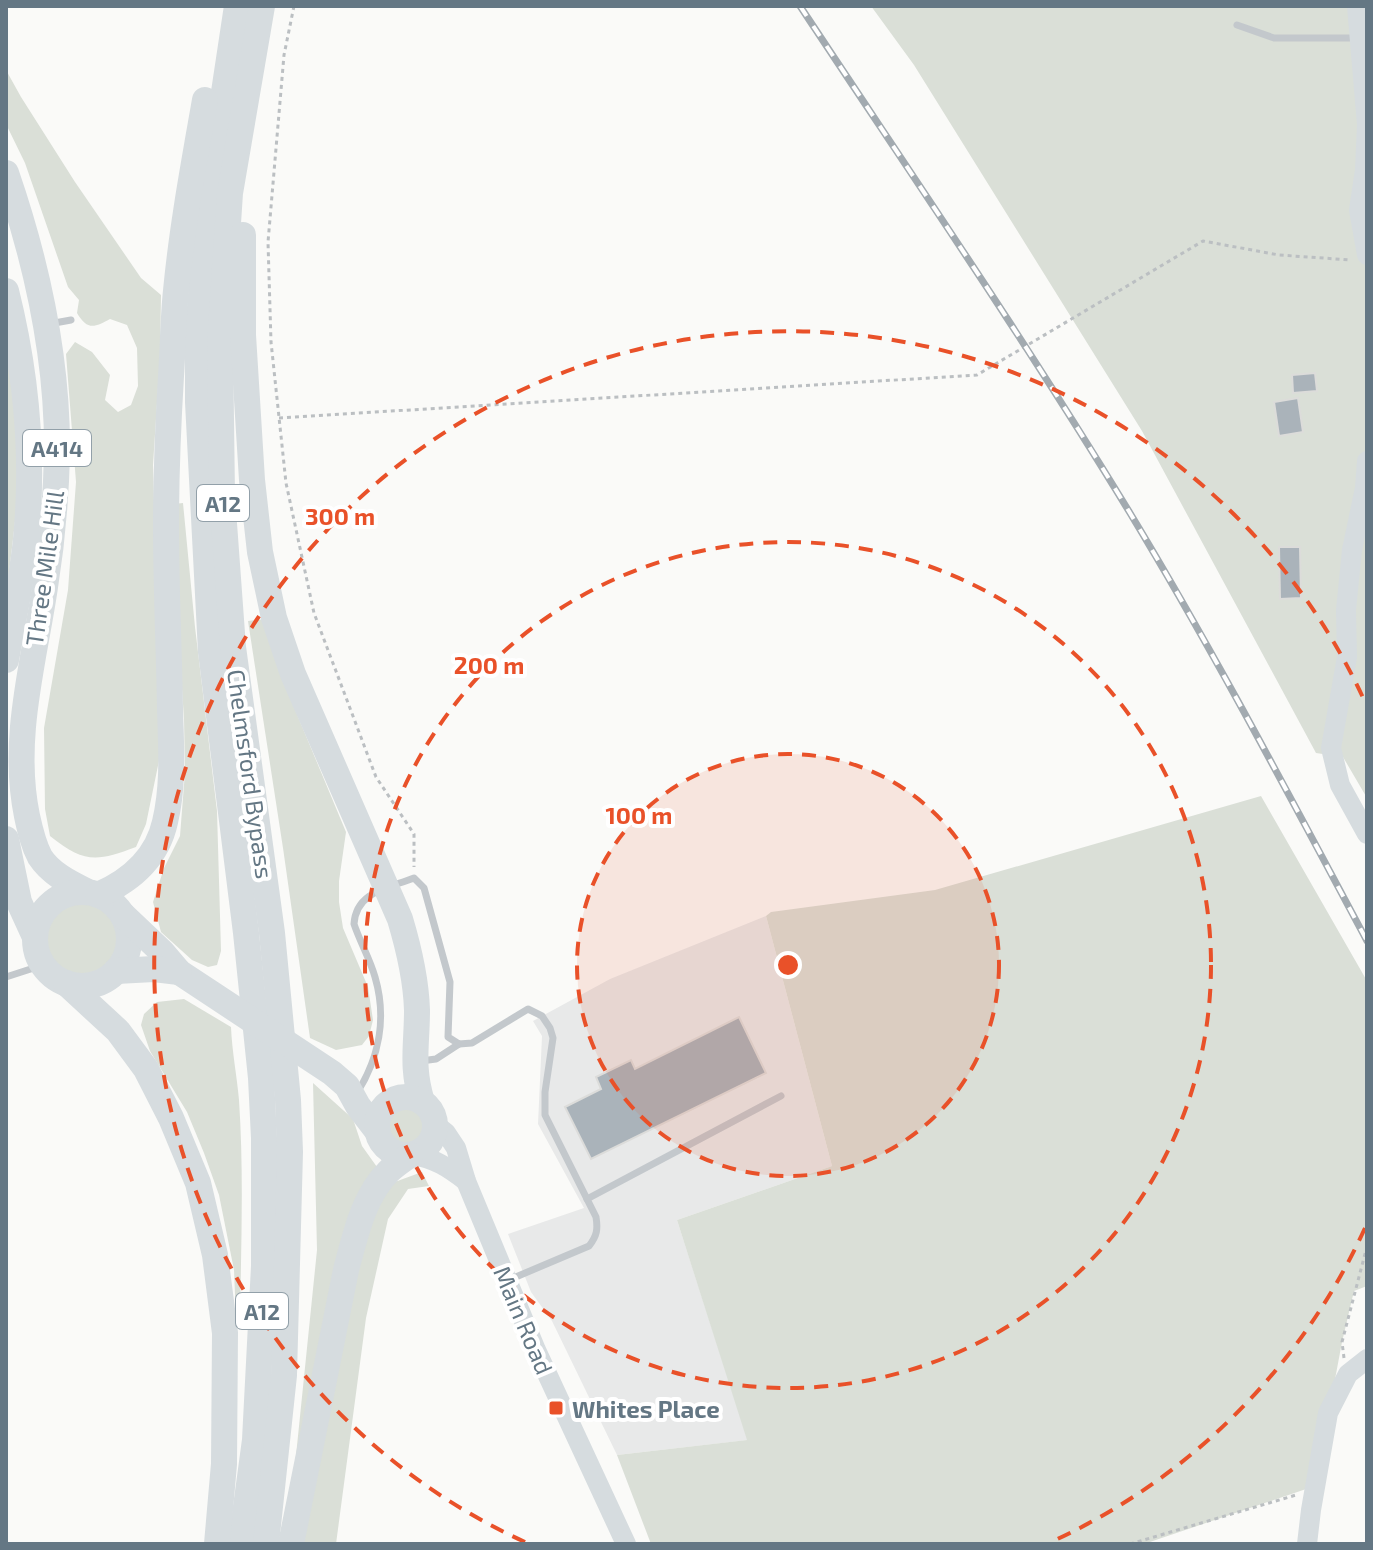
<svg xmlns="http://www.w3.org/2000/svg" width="1373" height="1550" font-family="'Exo 2',sans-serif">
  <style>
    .built { fill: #e8e9e9 }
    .green { fill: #dadfd7 }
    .building { fill: #aab3ba; stroke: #dcdcda; stroke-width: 2 }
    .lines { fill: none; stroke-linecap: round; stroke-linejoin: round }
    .path { stroke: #bbbfc2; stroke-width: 3; stroke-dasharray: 4 4; stroke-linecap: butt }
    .lane { stroke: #c3c8cc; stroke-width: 7 }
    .secondary { stroke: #d6dcdf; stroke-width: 20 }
    .highway { stroke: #d6dcdf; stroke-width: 26 }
    .rail-casing { stroke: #a2aab0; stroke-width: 7 }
    .rail { stroke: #fff; stroke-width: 4; stroke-dasharray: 12; stroke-linecap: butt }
    .ring { fill: none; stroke: #e95129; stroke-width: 4; stroke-dasharray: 14 10 }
    .poi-dot { fill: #e95129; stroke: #fff; stroke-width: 3 }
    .labels { text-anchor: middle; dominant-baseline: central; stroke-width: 8; stroke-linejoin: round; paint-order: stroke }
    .shield { fill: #fff; stroke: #92a0a9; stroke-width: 2 }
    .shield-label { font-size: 22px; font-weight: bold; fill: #647784 }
    .street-label { font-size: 24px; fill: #647784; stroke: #fff }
    .poi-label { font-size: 24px; font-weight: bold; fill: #647784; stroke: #fff; text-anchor: start }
    .centre { fill: #e95129; stroke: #fff; stroke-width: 4 }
    .ring-label { font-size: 24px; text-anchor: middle; font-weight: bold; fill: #e95129; stroke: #fff; stroke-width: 8; stroke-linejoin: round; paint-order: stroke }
  </style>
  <rect width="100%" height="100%" fill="#fafaf8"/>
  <path class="built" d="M766,916L832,1166L677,1220L748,1440L617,1455L552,1321L531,1292L508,1234L584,1208L538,1124L542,1036L533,1021L610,979Z"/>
  <g class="green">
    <path d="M871,6H1367V798L1343,757L1316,753L1142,431L914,65Z"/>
    <path d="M6,70L21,97L75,182L141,278L161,295L160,357L153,465L161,751L146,824L136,847C96,862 84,863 50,836L45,809L44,728L68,590L76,482L66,354L75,342L92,352L110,375L105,400L118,412L131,405L138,386L137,348L127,325L110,319C94,328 87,330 77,313L79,300L68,287L25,163L6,124Z"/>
    <path d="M6,352L19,408L16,513L6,599Z"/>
    <path d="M183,503L195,627L217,811L221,951L217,965L208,967L192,960L161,932L153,902L164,868L180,836L185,772L184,719L175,583L174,504Z"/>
    <path d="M265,619L296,712L346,832L339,881V902L343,928L368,987L373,1020L369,1036L362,1045L336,1050L310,1038L283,848L248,621Z"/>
    <path d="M1261,796L1367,981V1286L1354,1291L1342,1342L1315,1486L1144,1544H651L617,1455L747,1440L677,1220L832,1166L766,916L771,912L935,890Z"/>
    <circle cx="81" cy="939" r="37"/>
    <path d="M184,999L231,1027C232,1052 237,1076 239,1100C244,1174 241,1248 240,1321L236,1319L234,1270L219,1195L204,1153L187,1112L150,1051L141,1025L144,1014L157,1002Z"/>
    <path d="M313,1083L353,1119L362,1146L377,1167L392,1183L422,1172L429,1186L408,1189L388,1219L366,1318L336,1544H292L294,1475L317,1250Z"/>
    <circle cx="406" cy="1127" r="18"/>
  </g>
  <g class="building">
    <path d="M1315,373L1317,391L1293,393L1292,375Z"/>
    <path d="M1298,398L1303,432L1279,436L1274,402Z"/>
    <path d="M1279,547H1300L1301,598L1280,599Z"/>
    <path d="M739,1017L766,1073L591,1159L565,1107L601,1089L596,1077L631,1060L635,1069Z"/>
  </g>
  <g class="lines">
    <g class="path">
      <path d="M294,6L284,55L268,242L271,342L286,483L314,613L376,777L414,834V867"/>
      <path d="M279,418L977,375L1203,241L1279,255L1351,260"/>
      <path d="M1344,1358L1342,1342L1366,1250"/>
      <path d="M1130,1544L1296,1495"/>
    </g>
    <g class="lane">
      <path d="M1237,25L1274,38H1358"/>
      <path d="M49,324L71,320"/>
      <path d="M6,977L43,965"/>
      <path d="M421,1061L436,1059L459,1044"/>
      <path d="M357,1093C379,1058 387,1018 375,977C370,959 360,942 354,924C356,891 389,888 414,878L424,888L450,982L448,1037L459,1044L472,1043L528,1009L542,1016L550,1028L553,1038L545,1092V1115L596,1217C598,1229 597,1236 589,1246L511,1279"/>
      <path d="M587,1199L781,1096"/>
    </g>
    <g class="secondary">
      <path d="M1357,6L1367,125L1365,170L1359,210L1367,255"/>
      <path d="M1367,461L1365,488L1352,550L1346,610L1347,657L1331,748L1340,785L1367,834"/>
      <path d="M435,1124L446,1133L456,1148L466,1181L536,1350L626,1544"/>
      <path d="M413,1155C434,1158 449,1168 466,1181"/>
      <path d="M1307,1544L1311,1510L1328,1413L1348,1374L1367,1359"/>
    </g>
    <g class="highway">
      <path d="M237,6L210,185L198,332V402L211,652L246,933L261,1078L264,1138V1266L255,1440L241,1544"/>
      <path d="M262,6L230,193L220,344L222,496L233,647L272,933L288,1100L290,1152L284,1375L266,1544"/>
      <path d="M6,173C37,263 58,359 57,454C56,498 52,543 45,587C34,662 11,739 27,816C30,830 33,844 40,857C51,874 70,883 88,892"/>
      <path d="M243,235V335L252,480L260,552L274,618L293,674L400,919C409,949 416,978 417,1010C417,1046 411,1066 422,1102"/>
      <path d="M6,291C26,371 34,456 26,539C22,580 13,620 6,660"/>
      <path d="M6,839L19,902L35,937"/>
      <circle cx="82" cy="939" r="47"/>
      <path d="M98,895C130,881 157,858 165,822C174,784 171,747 170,708C169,648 166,587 166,527C166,476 168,426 171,376C173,348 173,319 176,291C182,227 194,163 205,100"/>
      <path d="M123,915L162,952L179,972L332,1073L347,1086L358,1106L378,1132"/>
      <path d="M116,971L154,969L179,972"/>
      <path d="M66,983L118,1031L146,1069L171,1118L198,1183L215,1255L225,1333L224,1464L217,1544"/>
      <circle cx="406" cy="1126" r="29"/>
      <path d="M291,1544L346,1270C355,1237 363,1196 389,1171C395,1165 403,1160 410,1155"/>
    </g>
    <g class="rail-casing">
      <path id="rail" d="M800,6C911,174 1025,340 1130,513C1214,652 1290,797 1367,941"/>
    </g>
    <use href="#rail" class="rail"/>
  </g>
  <circle cx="788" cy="965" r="211" fill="#e95129" fill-opacity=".12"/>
  <g class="ring">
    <circle cx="788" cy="965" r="211"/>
    <circle cx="788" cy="965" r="423"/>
    <path d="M1365 1228A634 634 0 0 1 1051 1542M525 1542A634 634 0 1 1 1365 702"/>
  </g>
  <rect class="poi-dot" x="548" y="1400" width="16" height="16" rx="4"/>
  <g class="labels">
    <g class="shield">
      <rect x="23" y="430" width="68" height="36" rx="6"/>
      <rect x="197" y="485" width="52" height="36" rx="6"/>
      <rect x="236" y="1293" width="52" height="36" rx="6"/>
    </g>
    <g class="shield-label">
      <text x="57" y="448">A414</text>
      <text x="223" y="503">A12</text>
      <text x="262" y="1311">A12</text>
    </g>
    <g class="street-label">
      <text transform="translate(44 568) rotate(-82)">Three Mile Hill</text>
      <text transform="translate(251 774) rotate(82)">Chelmsford Bypass</text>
      <text transform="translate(524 1320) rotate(67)">Main Road</text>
    </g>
    <g class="poi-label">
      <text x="572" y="1408">Whites Place</text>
    </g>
  </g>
  <circle cx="788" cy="965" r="12" class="centre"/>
  <g class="ring-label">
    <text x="340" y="525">300 m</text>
    <text x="489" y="674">200 m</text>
    <text x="639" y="824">100 m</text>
  </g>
  <rect width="1373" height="1550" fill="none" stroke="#647784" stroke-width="16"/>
</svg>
